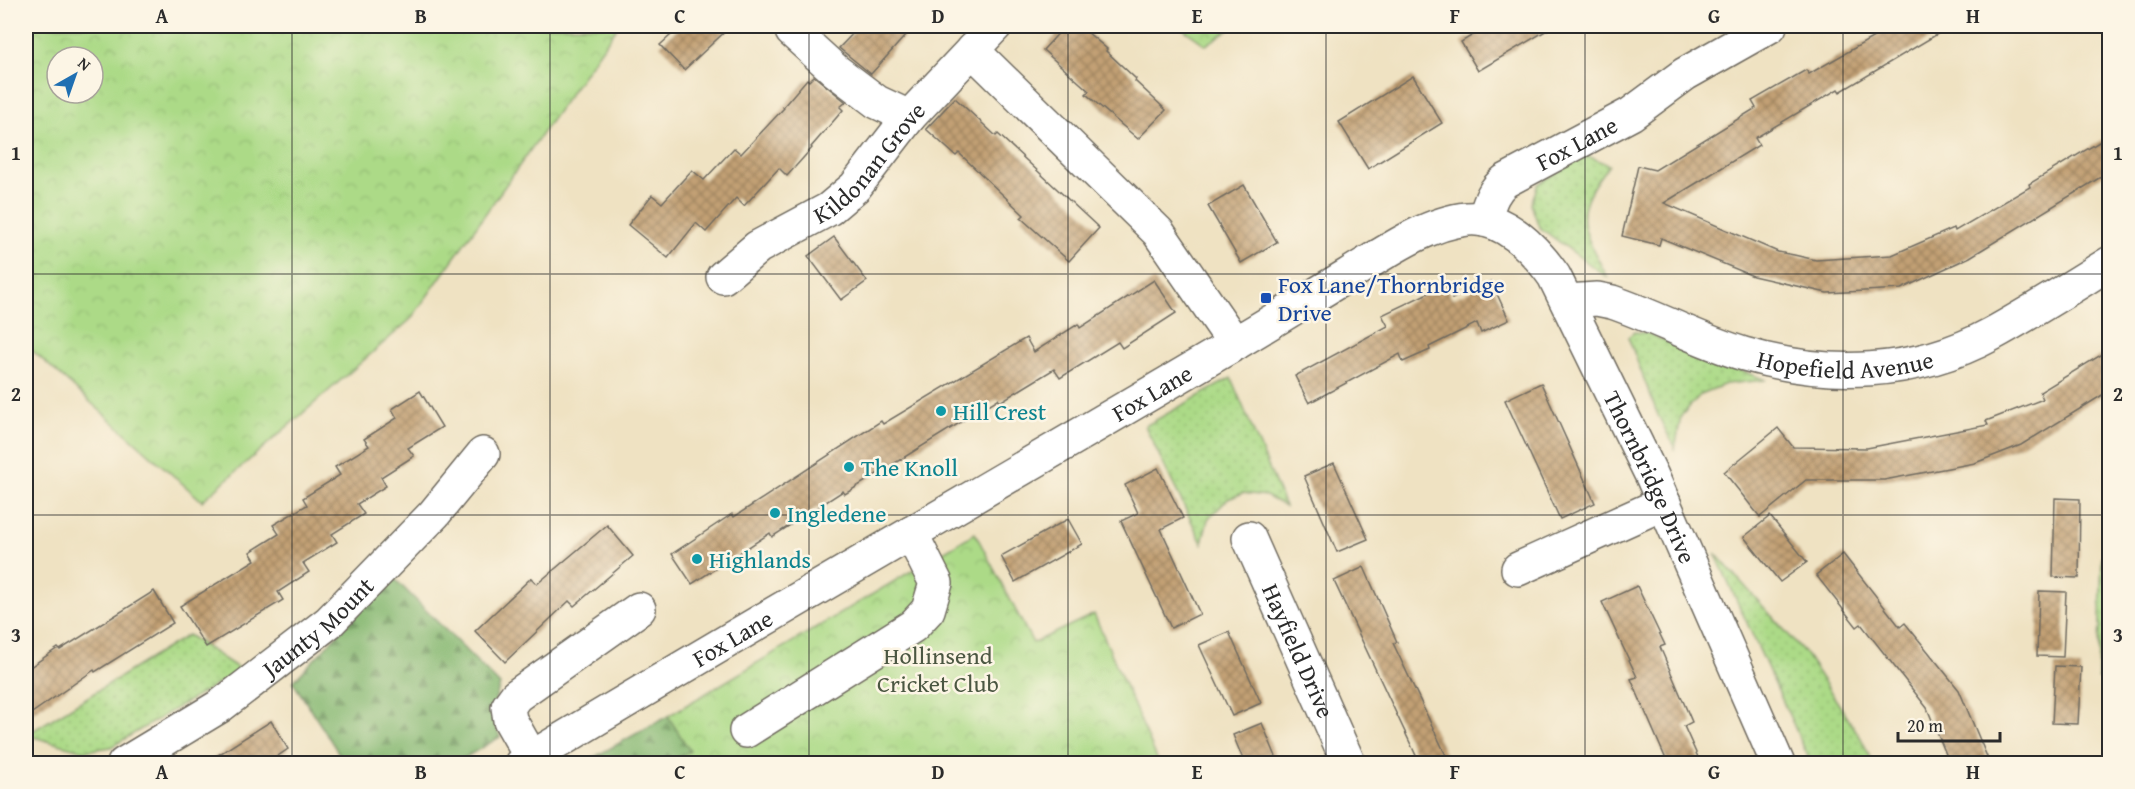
<svg xmlns="http://www.w3.org/2000/svg" width="2135" height="789" font-family="'Gentium Book Plus',serif">
  <style>
    .grass { fill: url(#grass-dots); stroke: #6c8259; stroke-width: 1.5 }
    .forest { fill: url(#forest-firs); stroke: #5a7250; stroke-width: 1.5 }
    .park { fill: url(#park-crowns); stroke: #6c8259; stroke-width: 1.5; fill-rule: evenodd }
    .building { fill: url(#building-cross-hatch) }
    .lines { fill: none; stroke-linecap: round; stroke-linejoin: round }
    .minor-casing { stroke: #706b60; stroke-width: 36 }
    .minor { stroke: #fff; stroke-width: 33 }
    .grid { fill: none; stroke: #2b2b2b; stroke-width: 1.5; stroke-opacity: 0.55 }
    .transit-dot { fill: #1a4fb4; stroke: #fcf5e5; stroke-width: 2 }
    .culture-dot { fill: #0f9aa8; stroke: #fcf5e5; stroke-width: 2 }
    .labels { text-anchor: middle; dominant-baseline: central; stroke-width: 5; stroke-linejoin: round; paint-order: stroke }
    .street-label { font-size: 24px; fill: #2b2b2b; stroke: #fcf5e5 }
    .transit-label { font-size: 24px; fill: #164399; stroke: #fcf5e5; text-anchor: start }
    .culture-label { font-size: 24px; fill: #0d838f; stroke: #fcf5e5; text-anchor: start }
    .park-label { font-size: 24px; fill: #4b5742; stroke: #fcf5e5 }
    .neatline { fill: none; stroke: #2b2b2b; stroke-width: 2 }
    .grid-label { font-size: 20px; text-anchor: middle; font-weight: bold; fill: #2b2b2b }
  </style>
  <defs>
    <pattern id="grass-dots" width="8" height="8" patternUnits="userSpaceOnUse" patternTransform="scale(1.5)"><rect width="8" height="8" fill="#acda87"/><path d="M2 2h.1M6 6h.1" fill="none" stroke="#94bb75" stroke-width="1.8" stroke-linecap="round"/></pattern>
    <pattern id="forest-firs" width="22" height="20" patternUnits="userSpaceOnUse" patternTransform="scale(1.5)"><rect width="22" height="20" fill="#89ba74"/><path d="M5 1l3.5 6h-7zM16 11l3.5 6h-7z" fill="#70975f"/></pattern>
    <pattern id="park-crowns" width="20" height="18" patternUnits="userSpaceOnUse" patternTransform="scale(1.5)"><rect width="20" height="18" fill="#acda87"/><path d="M2 6a3 3 0 1 1 6 0M12 15a3 3 0 1 1 6 0" fill="none" stroke="#94bb75"/></pattern>
    <pattern id="building-cross-hatch" width="8" height="8" patternUnits="userSpaceOnUse" patternTransform="scale(1.5)"><rect width="8" height="8" fill="#c2a074"/><path d="M0 0l8 8M0 8l8-8" fill="none" stroke="#9e835f"/></pattern>
  </defs>
  <rect width="100%" height="100%" fill="#fcf5e5"/>
  <filter id="ink" filterUnits="userSpaceOnUse"><feTurbulence type="fractalNoise" baseFrequency=".0167" numOctaves="2"/><feDisplacementMap in="SourceGraphic" scale="12" xChannelSelector="R" yChannelSelector="G"/><feConvolveMatrix kernelMatrix="1 2 1 2 8 2 1 2 1" color-interpolation-filters="sRGB"/></filter>
  <filter id="wash" filterUnits="userSpaceOnUse"><feTurbulence type="fractalNoise" baseFrequency=".008" numOctaves="4" result="noise"/><feDisplacementMap in="SourceGraphic" scale="24" xChannelSelector="R" yChannelSelector="G"/><feGaussianBlur stdDeviation="1.35" result="paint"/><feColorMatrix in="noise" values="0 0 0 0 0 0 0 0 0 0 0 0 0 0 0 0 0 1.4 0 .05"/><feComposite in="paint" operator="in"/></filter>
  <g filter="url(#wash)">
    <rect width="100%" height="100%" fill="#efe2c2"/>
    <g class="grass">
      <path d="M1585,155L1609,165C1570,212 1581,228 1608,278L1539,227L1531,204L1538,184Z"/>
      <path d="M1635,332L1647,333L1712,360L1766,380L1726,384L1701,394L1681,416L1675,449L1657,413L1628,337Z"/>
      <path d="M1231,378L1285,506L1266,496L1243,493L1228,499L1208,519L1202,543L1145,426Z"/>
      <path d="M1715,553L1805,653L1861,738L1873,763H1811Z"/>
      <path d="M2102,557H2109V680L2098,679Z"/>
      <path d="M188,635L241,670L111,747L84,751L26,735Z"/>
    </g>
    <g class="forest">
      <path d="M392,576L500,685L491,713L500,737L456,763H345L293,682Z"/>
      <path d="M668,716L690,751L668,763L582,764Z"/>
    </g>
    <g class="park">
      <path d="M26,26H618L411,319L202,501L26,345ZM57,57H93V93H57Z"/>
      <path d="M1179,26H1234L1206,45Z"/>
      <path d="M975,533L1033,643L1094,614L1159,763L668,764L690,751L668,716Z"/>
    </g>
    <g id="blocks">
      <g class="building">
        <path d="M681,26H731L684,70L660,45Z"/>
        <path d="M860,26H914L871,74L839,48Z"/>
        <path d="M1065,26H1080L1107,49L1106,51L1136,79L1135,81L1166,110L1138,139L1086,94L1089,91L1043,50Z"/>
        <path d="M1488,26H1554L1478,71L1461,42Z"/>
        <path d="M1893,26H1951L1840,92L1838,89L1755,138L1759,145L1664,203L1778,252L1794,255L1816,260L1892,255L1954,228L1955,231L2030,187L2029,184L2109,136V172L1970,257L1901,289L1827,293L1753,276L1661,238L1659,245L1622,236L1638,166L1655,170L1756,108L1752,101L1806,70L1809,74Z"/>
        <path d="M814,76L846,102L840,107L843,110L811,147L812,148L787,176L779,168L744,206L736,198L706,232L696,223L668,258L628,225L652,195L662,203L692,170L704,180L734,148L741,154L784,108L783,107L807,79L809,81Z"/>
        <path d="M1413,76L1442,123L1368,169L1339,122Z"/>
        <path d="M955,98L996,136L998,134L1099,228L1069,261L1021,218L1024,215L959,153L956,156L926,129Z"/>
        <path d="M1244,185L1277,242L1241,263L1208,206Z"/>
        <path d="M834,237L867,281L841,300L808,256Z"/>
        <path d="M1154,280L1176,313L1122,348L1118,342L1060,378L1054,369L1000,402L998,399L845,494L843,491L772,537L770,533L692,584L672,554L732,514L734,517L881,421L883,424L1026,338L1034,352L1078,324L1080,328Z"/>
        <path d="M1491,281L1509,320L1481,333L1477,323L1429,347L1430,350L1403,362L1400,354L1309,403L1295,376L1388,326L1382,315L1445,285L1452,299Z"/>
        <path d="M2109,350V391L2021,445L1975,463L1884,480H1806L1760,517L1724,472L1778,428L1793,447L1867,448L1988,425L1986,421L2043,399L2040,392Z"/>
        <path d="M1541,383L1595,503L1560,519L1505,400Z"/>
        <path d="M420,391L442,427L408,448L414,456L381,477L386,486L357,504L364,514L332,534L337,542L303,563L309,572L278,592L283,600L206,647L180,606L255,560L250,552L279,534L273,525L307,505L303,498L340,475L335,467L369,446L364,439L397,418L392,409Z"/>
        <path d="M1334,463L1368,539L1337,552L1304,476Z"/>
        <path d="M1158,468L1183,518L1161,529L1200,614L1171,628L1121,521L1138,513L1125,485Z"/>
        <path d="M2055,498L2080,499L2079,578L2053,577Z"/>
        <path d="M1770,516L1807,562L1780,582L1744,537Z"/>
        <path d="M1068,519L1082,544L1015,582L1001,556Z"/>
        <path d="M607,525L633,556L574,606L569,601L505,662L475,631L531,578L537,584Z"/>
        <path d="M1843,554L1900,627L1905,623L1959,690L1990,764H1950L1927,708L1861,624L1857,627L1816,575Z"/>
        <path d="M1364,567L1397,642L1393,643L1450,764H1420L1334,581Z"/>
        <path d="M1637,586L1665,645L1660,647L1692,722L1684,726L1701,764H1668L1631,679L1637,677L1602,602Z"/>
        <path d="M154,591L173,623L95,672L94,670L26,717V670L58,648L60,650Z"/>
        <path d="M2039,591L2066,592L2063,657L2037,656Z"/>
        <path d="M1229,632L1261,703L1232,716L1199,645Z"/>
        <path d="M2055,666L2081,667L2078,724L2052,723Z"/>
        <path d="M271,721L288,749L266,764H204Z"/>
        <path d="M1262,723L1279,764H1245L1233,735Z"/>
      </g>
    </g>
  </g>
  <g filter="url(#ink)">
    <use href="#blocks" fill-opacity="0" stroke="#706b60" stroke-width="1.5"/>
    <g class="lines">
      <g class="minor-casing">
        <g id="minor">
          <path d="M792,31L836,71L877,102L909,117"/>
          <path d="M972,50L1158,232L1235,344"/>
          <path id="s1" d="M1484,220C1489,205 1492,191 1505,181L1631,114L1685,74L1770,26"/>
          <path id="s2" d="M723,277L758,247L829,209L855,187L909,117L995,26"/>
          <path id="s3" d="M1567,301L1597,299L1612,302C1657,317 1699,341 1744,354C1827,378 1915,376 1992,334C2032,312 2071,287 2110,263"/>
          <path id="s4" d="M1249,538L1349,764"/>
          <path d="M1518,569L1664,503"/>
          <path d="M746,731L913,626L928,610L936,583L911,533"/>
          <path d="M531,757L510,720L508,707L516,696L639,609"/>
          <path id="s5" d="M124,764L220,706L329,622L434,514L483,454"/>
          <path id="s6" d="M521,764C752,624 987,490 1219,353C1262,328 1305,301 1348,275C1383,254 1426,223 1467,219C1503,215 1535,249 1554,276L1652,476L1778,764"/>
        </g>
      </g>
      <use href="#minor" class="minor"/>
    </g>
  </g>
  <path class="grid" d="M292,26V764M550,26V764M809,26V764M1068,26V764M1326,26V764M1585,26V764M1843,26V764M26,274H2110M26,515H2110"/>
  <rect class="transit-dot" x="1260" y="292" width="12" height="12" rx="3"/>
  <g class="culture-dot">
    <circle cx="941" cy="411" r="6"/>
    <circle cx="849" cy="467" r="6"/>
    <circle cx="775" cy="513" r="6"/>
    <circle cx="697" cy="559" r="6"/>
  </g>
  <g class="labels">
    <g class="street-label">
      <text stroke="none"><textPath href="#s1" startOffset="126">Fox Lane</textPath></text>
      <text stroke="none"><textPath href="#s2" startOffset="188">Kildonan Grove</textPath></text>
      <text stroke="none"><textPath href="#s3" startOffset="290">Hopefield Avenue</textPath></text>
      <text stroke="none"><textPath href="#s6" startOffset="732">Fox Lane</textPath></text>
      <text stroke="none"><textPath href="#s6" startOffset="1425">Thornbridge Drive</textPath></text>
      <text stroke="none"><textPath href="#s5" startOffset="238">Jaunty Mount</textPath></text>
      <text stroke="none"><textPath href="#s6" startOffset="246">Fox Lane</textPath></text>
      <text stroke="none"><textPath href="#s4" startOffset="123">Hayfield Drive</textPath></text>
    </g>
    <g class="transit-label">
      <text x="1278" y="284">Fox Lane/Thornbridge<tspan x="1278" dy="28">Drive</tspan></text>
    </g>
    <g class="culture-label">
      <text x="953" y="411">Hill Crest</text>
      <text x="861" y="467">The Knoll</text>
      <text x="787" y="513">Ingledene</text>
      <text x="709" y="559">Highlands</text>
    </g>
    <g class="park-label">
      <text x="938" y="655">Hollinsend<tspan x="938" dy="28">Cricket Club</tspan></text>
    </g>
  </g>
  <rect width="2135" height="789" fill="none" stroke="#fcf5e5" stroke-width="66"/>
  <g transform="translate(75 75) rotate(40)"><circle r="28" fill="#fcf5e5" stroke="#a8a49b" stroke-width="1.5"/>
  <path d="M0-4.5L10 22L0 15L-10 22Z" fill="#1f6fb2"/>
  <text y="-9" font-size="16" font-weight="bold" text-anchor="middle" fill="#2b2b2b">N</text>
  </g>
  <path d="M1898 732v9h102v-9" fill="none" stroke="#2b2b2b" stroke-width="3"/>
  <text x="1907" y="732" font-size="18" fill="#2b2b2b" stroke="#fcf5e5" stroke-width="4.5" paint-order="stroke">20 m</text>
  <rect x="33" y="33" width="2069" height="723" class="neatline"/>
  <g class="grid-label">
    <text x="162" y="23">A</text>
    <text x="421" y="23">B</text>
    <text x="680" y="23">C</text>
    <text x="938" y="23">D</text>
    <text x="1197" y="23">E</text>
    <text x="1455" y="23">F</text>
    <text x="1714" y="23">G</text>
    <text x="1973" y="23">H</text>
    <text x="16" y="160">1</text>
    <text x="2118" y="160">1</text>
    <text x="16" y="401">2</text>
    <text x="2118" y="401">2</text>
    <text x="16" y="642">3</text>
    <text x="2118" y="642">3</text>
    <text x="162" y="779">A</text>
    <text x="421" y="779">B</text>
    <text x="680" y="779">C</text>
    <text x="938" y="779">D</text>
    <text x="1197" y="779">E</text>
    <text x="1455" y="779">F</text>
    <text x="1714" y="779">G</text>
    <text x="1973" y="779">H</text>
  </g>
</svg>
